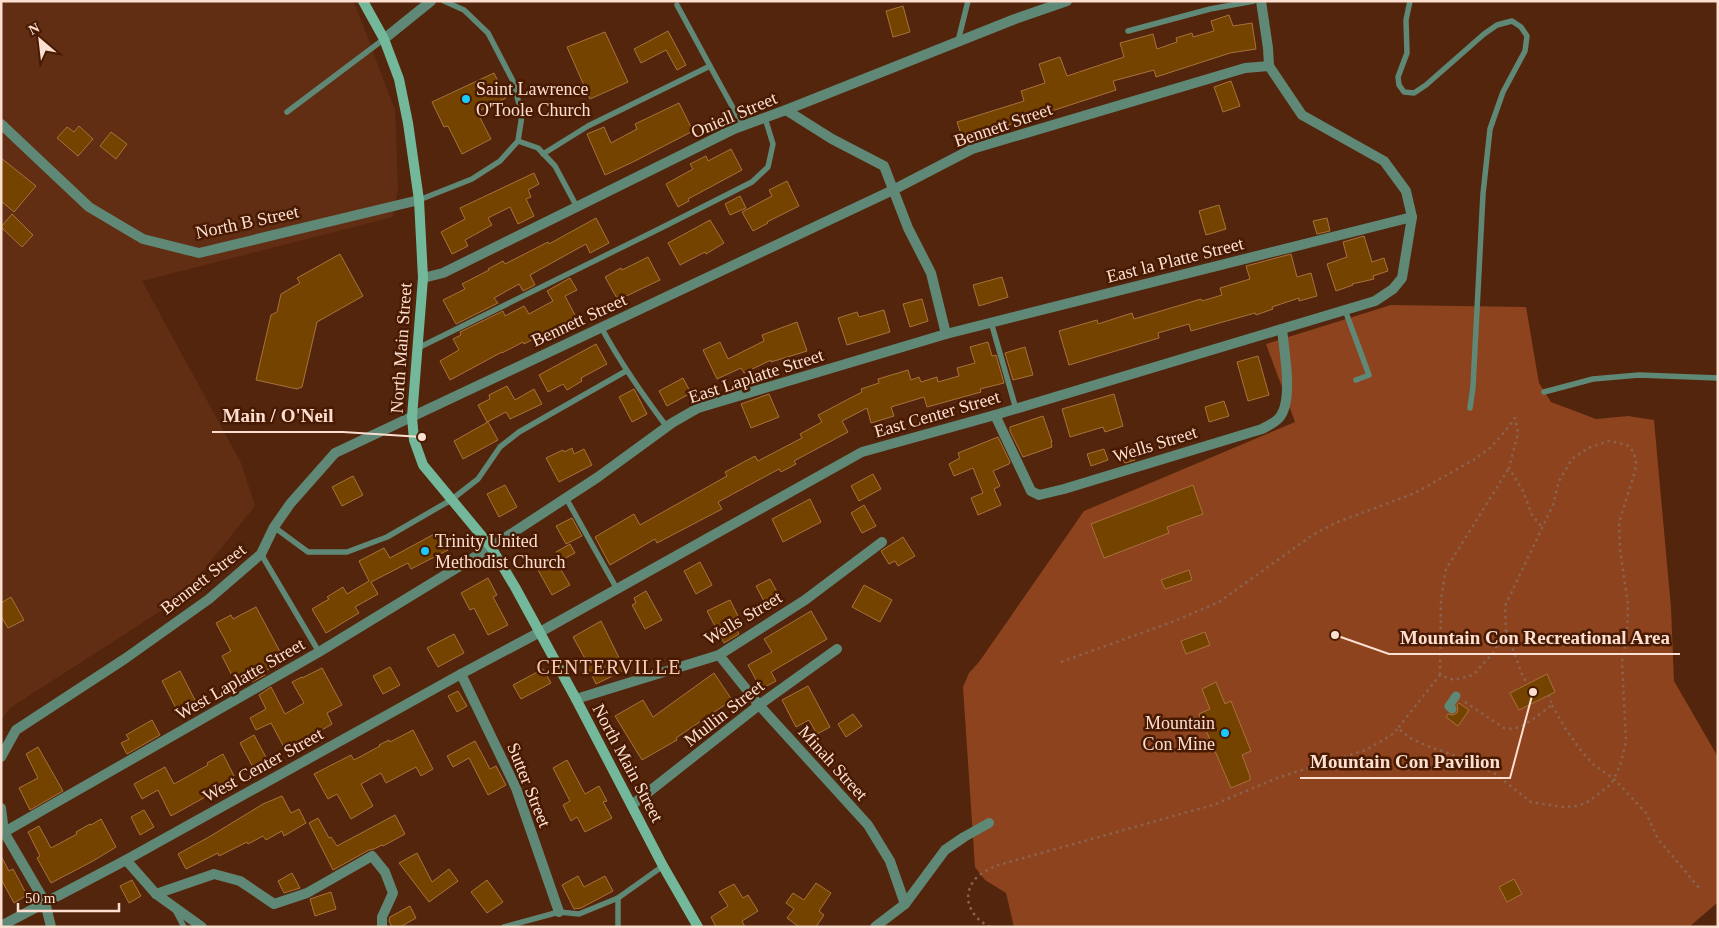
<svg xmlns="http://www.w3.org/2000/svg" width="1719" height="928" font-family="'Times New Roman',serif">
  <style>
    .built { fill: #612e13 }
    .green { fill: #8d431e }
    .building { fill: #744300; stroke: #a7723c }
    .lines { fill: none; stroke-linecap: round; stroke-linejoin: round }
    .path { stroke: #8a624d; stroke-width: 2.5; stroke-dasharray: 2.5 4; stroke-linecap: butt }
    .service { stroke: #5f8976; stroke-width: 5.5 }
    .pedestrian { stroke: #5f8976; stroke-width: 9 }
    .minor { stroke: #5f8976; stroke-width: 10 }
    .secondary { stroke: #73b89a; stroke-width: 10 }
    .poi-dot { fill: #1bcafc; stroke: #481a02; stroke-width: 2 }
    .labels { text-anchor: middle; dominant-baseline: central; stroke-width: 5; stroke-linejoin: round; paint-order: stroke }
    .poi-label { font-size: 18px; fill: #fddfd1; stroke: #481a02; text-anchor: start }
    .street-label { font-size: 18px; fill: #fddfd1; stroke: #481a02 }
    .quarter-label { font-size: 20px; letter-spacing: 1px; fill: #f8cbb7; stroke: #481a02 }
    .leader { fill: none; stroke: #fddfd1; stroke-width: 2 }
    .callout-dot { fill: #fddfd1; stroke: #481a02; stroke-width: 2 }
    .callout-label { font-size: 19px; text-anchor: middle; font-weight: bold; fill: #fddfd1; stroke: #481a02; stroke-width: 5; stroke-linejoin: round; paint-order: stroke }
  </style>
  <rect width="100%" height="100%" fill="#53250d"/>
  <path class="built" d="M1,1H352L356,7L395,110L398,188L393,217L142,281L241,463L255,506L181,598L10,708L1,721Z"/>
  <path class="green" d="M1391,305L1526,307L1539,383L1551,402L1596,419L1628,416L1654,420L1671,608L1674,681L1718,757L1717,903L1689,927H1014L1006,893L985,880L975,867L963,687L969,673L979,662L1084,511L1295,422L1266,344Z"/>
  <g class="building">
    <path d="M903,6L910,32L893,37L886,11Z"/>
    <path d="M1229,15L1233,26L1252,23L1256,49L1230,53L1156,77L1154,70L1113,81L1116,90L963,140L957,122L1024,101L1021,91L1045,83L1039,64L1060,57L1067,76L1124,57L1120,43L1153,34L1157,49L1177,42L1176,38L1192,33L1193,37L1214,31L1211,21Z"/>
    <path d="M668,31L686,65L677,70L666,50L641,63L634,49Z"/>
    <path d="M605,32L628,82L590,99L567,47Z"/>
    <path d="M494,73L506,98L477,112L491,139L462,154L448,126L444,127L432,102Z"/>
    <path d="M1231,81L1240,106L1223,112L1214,87Z"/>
    <path d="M679,103L693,131L635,161L605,175L587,134L604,127L611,143L637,129L635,124Z"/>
    <path d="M79,126L93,139L78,156L57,138L67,127L74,132Z"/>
    <path d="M111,132L127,144L116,159L100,146Z"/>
    <path d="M731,149L742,170L688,199L689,201L678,207L666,184L693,169L690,164L706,156L708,161Z"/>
    <path d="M1,158L36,186L14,212L1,201Z"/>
    <path d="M534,173L539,184L528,190L531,197L526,199L534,216L518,224L510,207L488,218L492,225L465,240L468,246L452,254L441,232L465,219L460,208Z"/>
    <path d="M787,181L799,206L767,222L768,223L753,231L742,212L772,196L769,190Z"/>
    <path d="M740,196L746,208L730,215L725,204Z"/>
    <path d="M1219,205L1226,229L1206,235L1199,211Z"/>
    <path d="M12,214L33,235L22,247L1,227Z"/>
    <path d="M596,218L609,243L590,253L586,244L530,275L535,285L523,291L519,284L494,298L498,303L456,324L443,300L465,289L462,284L489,270L488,269L503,261L505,264L548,242L549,244Z"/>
    <path d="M1327,218L1330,231L1317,234L1313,221Z"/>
    <path d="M710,220L724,243L706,254L705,252L680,265L668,243Z"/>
    <path d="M1364,236L1372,262L1384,258L1388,271L1373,276L1374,279L1352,284L1353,285L1336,291L1327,264L1347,257L1343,242Z"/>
    <path d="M340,254L363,296L317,322L302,387L297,389L256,380L271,315L277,312L281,294L300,283L297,278Z"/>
    <path d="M1291,254L1297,277L1311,273L1317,296L1299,301V298L1272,307L1273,309L1256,315L1255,313L1191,331L1189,324L1158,333L1159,338L1069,365L1059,331L1097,320L1098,324L1132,313L1134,319L1201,299L1202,301L1222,295L1220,288L1250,279L1246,266Z"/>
    <path d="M648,257L660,280L618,300L605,277L621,268L622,270Z"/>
    <path d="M1002,277L1008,297L979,306L973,285Z"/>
    <path d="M570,278L577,290L565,296L576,317L524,344L523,342L502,353V352L450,380L440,361L459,350L453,339L461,335L460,332L503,311L505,316L524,306L529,314L553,301L547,291Z"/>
    <path d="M922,299L928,321L910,327L903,304Z"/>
    <path d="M884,310L890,332L847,345L838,318L857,312L859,317Z"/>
    <path d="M797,322L807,351L771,362V360L744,373L741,368L717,379L703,350L720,342L728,359L764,341L762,335Z"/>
    <path d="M988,342L992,356L996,355L1004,383L980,389L981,392L927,407L924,397L891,407L894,416L871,423L867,408L842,421L848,432L794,461L796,464L781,472L779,469L718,502L722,509L657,543L655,539L610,565L595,537L634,514L640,525L727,476L725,472L755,456L758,461L802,438L800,434L822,422L818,415L862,392L861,389L879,383L878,379L908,370L911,380L919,377L921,382L937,377L938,382L959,376L957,368L975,363L970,347Z"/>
    <path d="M596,344L607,364L581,378L582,381L567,390L563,384L548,392L539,375Z"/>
    <path d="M1025,347L1033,375L1013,380L1005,353Z"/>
    <path d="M1258,356L1269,395L1248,401L1237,362Z"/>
    <path d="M683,378L691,393L667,406L659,391Z"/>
    <path d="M507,386L515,400L534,389L542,404L510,419L506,412L487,422L478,405L490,399L489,395Z"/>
    <path d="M634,389L647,414L632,422L619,397Z"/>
    <path d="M769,394L779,417L751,428L741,404Z"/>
    <path d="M1114,394L1123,426L1105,432L1103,427L1070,437L1062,409Z"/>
    <path d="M1224,401L1229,416L1209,422L1205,407Z"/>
    <path d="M1043,416L1052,442H1051L1052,447L1023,457L1010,431V427Z"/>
    <path d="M488,422L498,440L463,459L454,441Z"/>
    <path d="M998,437L1010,462L1009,464L993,471L1000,486L994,489L1001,505L978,515L971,498L983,493L973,468L954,476L949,464L960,458L958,453Z"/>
    <path d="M572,448L574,454L584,449L592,465L559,482L546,458L563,450L564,452Z"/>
    <path d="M1104,449L1108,460L1091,466L1087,454Z"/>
    <path d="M1132,453L1135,460L1125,463L1122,458Z"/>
    <path d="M873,474L881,489L859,501L851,486Z"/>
    <path d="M353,476L363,495L342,506L332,487Z"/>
    <path d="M505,485L517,507L499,517L487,494Z"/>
    <path d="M1193,485L1203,514L1167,527L1169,533L1104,558L1091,524Z"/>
    <path d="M810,499L821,522L783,542L772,519Z"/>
    <path d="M864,505L876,526L862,533L851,513Z"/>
    <path d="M572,518L582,536L566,544L556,526Z"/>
    <path d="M438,532L448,550L411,569L408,563L371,582L378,594L355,607L359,613L326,633L312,609L329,599L327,597L343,587L347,594L369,581L359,561L384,548L390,558Z"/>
    <path d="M903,537L915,556L898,566L895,561L889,564L881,551Z"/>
    <path d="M570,544L575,553L560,561L556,552Z"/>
    <path d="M555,560L570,585L552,595L538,570Z"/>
    <path d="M700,562L712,585L696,594L684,571Z"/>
    <path d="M1189,570L1192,580L1165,589L1161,580Z"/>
    <path d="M488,578L497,595L493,597L508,625L488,635L474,608L470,610L461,593Z"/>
    <path d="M770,579L781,599L767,607L756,586Z"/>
    <path d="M864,585L892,600L880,622L852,607Z"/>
    <path d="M646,591L662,620L645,629L632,605L636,603L634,598Z"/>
    <path d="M11,597L24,620L8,628L1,616V603Z"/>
    <path d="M730,600L738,616L731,619L739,634L724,643L707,611Z"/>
    <path d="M256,607L285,661L263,672L265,675L252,682L250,678L237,685L222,656L231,651L216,623L231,615L233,619Z"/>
    <path d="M811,611L827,639L771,672L776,681L761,689L748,665L772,652L764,639Z"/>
    <path d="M601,621L625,670L596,684L587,665L588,664L573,637Z"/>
    <path d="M1205,632L1210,645L1186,654L1181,641Z"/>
    <path d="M454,634L464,653L438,667L427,648Z"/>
    <path d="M390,667L400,685L383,694L373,676Z"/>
    <path d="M322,668L342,705L327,713L332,724L286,751L271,723L256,730L250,718L266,709L259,695L271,687L285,714L304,703L292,682L302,677V678Z"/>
    <path d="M543,669L551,683L521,699L513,685Z"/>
    <path d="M180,671L197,704L179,714L162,681Z"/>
    <path d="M714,673L732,700L676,738L677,740L642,760L615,716L643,700L653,717Z"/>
    <path d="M1547,674L1555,692L1519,710L1510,693Z"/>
    <path d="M1216,682L1225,704L1231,701L1251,751L1242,755L1250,776V780L1231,788L1199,714L1210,709L1202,689Z"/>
    <path d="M808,686L830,727L817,734L809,720L796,727L782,700Z"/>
    <path d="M458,691L467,706L457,712L448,696Z"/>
    <path d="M1459,703L1469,710L1458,726L1446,717L1448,714L1453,715L1457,713L1458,710L1457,705Z"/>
    <path d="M853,714L862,726L846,737L838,724Z"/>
    <path d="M152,720L160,735L127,754L121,743L129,739L126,735Z"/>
    <path d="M413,730L433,769L421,776L416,767L386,783L381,773L361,784L373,806L351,819L337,794L328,799L314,774L351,755L354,760L380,746L379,745L389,740L390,742Z"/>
    <path d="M254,735L268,761L254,769L240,743Z"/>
    <path d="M475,741L490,769L496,766L506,785L488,795L469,758L453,767L447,756Z"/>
    <path d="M38,747L63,791L30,810L19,788L38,778L26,754Z"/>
    <path d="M223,754L236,780L171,816L158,790L142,799L134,784L165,767L174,784L208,765L207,763Z"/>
    <path d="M567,760L585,794L599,786L607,801L603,802L612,818L585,832L577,817L571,821L563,805L570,801L553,768Z"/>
    <path d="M282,796L291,813L299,809L306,823L284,836L282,831L266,840L263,836L248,844L247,842L219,856L218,853L186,869L178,854L209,837L263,804Z"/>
    <path d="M144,810L154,827L140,835L131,817Z"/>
    <path d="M395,815L405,834L383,846L382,845L374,849L369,850L333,870L309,823L318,818L329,838L331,837L337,846Z"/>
    <path d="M101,819L116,847L93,861L51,883L37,858L40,856L28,832L39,826L51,848L77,834L76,832L90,824L91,825Z"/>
    <path d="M417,853L432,882L449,869L458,881L429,902L399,863Z"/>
    <path d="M1,856L9,871L13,869L27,895L14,903L1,879Z"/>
    <path d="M292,873L300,888L284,893L278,881Z"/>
    <path d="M578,876L584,887L605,876L613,891L581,908L574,909L562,885Z"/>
    <path d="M1514,879L1522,894L1507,902L1499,887Z"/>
    <path d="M132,880L141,896L129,903L120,886Z"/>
    <path d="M487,880L503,902L487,913L471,892Z"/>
    <path d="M816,883L831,893L819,911L824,915L816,927H799L787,918L794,909L786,903L793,893L804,900Z"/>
    <path d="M734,884L743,898L748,895L758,911L742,921L745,927H716L711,917L728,906L719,892Z"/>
    <path d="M331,892L336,909L315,916L310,899Z"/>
    <path d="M410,906L416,918L400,927H392L389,921L390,917Z"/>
  </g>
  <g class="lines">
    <g class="path">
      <path d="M1506,630L1523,677L1528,684"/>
      <path d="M1061,662L1172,622L1219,602L1311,536L1335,523L1415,493L1475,459L1490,448L1502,435L1515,418L1518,433L1509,468L1523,491L1532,515L1542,527"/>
      <path d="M1440,675L1441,599L1446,569L1509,468"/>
      <path d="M1465,702L1504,728C1520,733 1539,714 1552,705L1549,695"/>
      <path d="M1552,705L1565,728L1582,752L1593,764L1614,779L1646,813L1658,839L1701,890"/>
      <path d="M990,927C973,919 961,900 973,882C978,874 988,870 995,866L1213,805L1277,778L1366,750L1393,734L1398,728L1410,738L1430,747L1468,760L1494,773L1531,802L1562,807L1578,806L1589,801L1610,785L1614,779L1621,763L1626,741L1622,662L1627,636L1628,604L1620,550L1619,523L1635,471L1636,460L1633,451L1627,445L1609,441L1588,448L1572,459L1559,481L1553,505L1505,606L1506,630L1493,653L1473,675L1454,680L1440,675L1398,728"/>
    </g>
    <g class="service">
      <path d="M1410,1L1406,20L1407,53L1398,77L1399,85L1404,92L1414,93L1426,85L1484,34L1497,25L1512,21L1521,27L1527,36L1525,51L1503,92L1490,129L1483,194L1473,387L1470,408"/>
      <path d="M677,5L710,66"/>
      <path d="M1128,31L1210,9L1254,1"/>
      <path d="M958,41L968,1"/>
      <path d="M287,112L384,39"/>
      <path d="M518,141L538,148L555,166L577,207"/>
      <path d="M543,154L588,126L710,66L743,126"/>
      <path d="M419,200L472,179L500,161L518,141L522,115L513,81L488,33L464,10L444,1"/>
      <path d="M1345,310L1369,375L1356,380"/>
      <path d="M991,322L1016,409"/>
      <path d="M601,327C621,364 642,394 667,427"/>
      <path d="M418,348L661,228L752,182L768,167L773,144L765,118"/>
      <path d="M1544,392L1593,379L1639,375L1718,378"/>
      <path d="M566,498L617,589"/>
      <path d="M274,527L308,552H347L387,537L451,500L478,479L500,447L519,432L626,371"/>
      <path d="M261,554L319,652"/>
      <path d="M618,898V927"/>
      <path d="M175,910L184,927"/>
      <path d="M504,927L559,912L579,914L618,898L663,866"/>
    </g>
    <path class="pedestrian" d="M1452,709L1449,706L1456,696"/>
    <g class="minor">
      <path d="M384,39L431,1"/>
      <path d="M786,110L832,139L884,166L908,228L931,273L946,334"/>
      <path d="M1,124L89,207L143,239L199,253L419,200"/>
      <path d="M423,278L443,273L734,129L786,110L1015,19L1067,1"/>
      <path d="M995,415L1031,491L1039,495L1064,489L1262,429C1267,426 1275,423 1279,418C1294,401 1284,351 1282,329"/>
      <path d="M719,655L759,705L868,825L890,861L905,904"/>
      <path d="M461,674L516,788L559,912"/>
      <path d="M576,699L719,655L805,600L882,542"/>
      <path d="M1,757L16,730L126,658L209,599L261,554L274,527L290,504L335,453L893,190L972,149L1245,68L1269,66"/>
      <path d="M632,805L759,705L837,649"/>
      <path d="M1,808L4,832L45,902L51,927"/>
      <path d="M1,834L319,652L491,547L598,477L672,423L698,408L946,334L1412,217"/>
      <path d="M126,860L156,894L202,927"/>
      <path d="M156,894L214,874L240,881L274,904L307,893L372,856L385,872L393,893L382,917V927"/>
      <path d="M1,926L126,860L461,674L540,632L862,452L995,415L1375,301L1393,289L1402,278L1412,217L1406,191L1384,161L1302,115L1269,66L1268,48L1261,1"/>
      <path d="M875,927L905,904L945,850L964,837L989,823"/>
    </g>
    <path class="secondary" d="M363,1L384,39L399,79L408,123L419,200L423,278L412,417L414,440L423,465L491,547L515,587L576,699L663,866L698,927"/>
  </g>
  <g class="poi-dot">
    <circle cx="466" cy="99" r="5"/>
    <circle cx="425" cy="551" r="5"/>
    <circle cx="1225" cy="733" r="5"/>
  </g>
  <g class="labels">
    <g class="poi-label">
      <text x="476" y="89">Saint Lawrence<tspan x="476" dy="21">O'Toole Church</tspan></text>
      <text x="435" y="541">Trinity United<tspan x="435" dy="21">Methodist Church</tspan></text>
      <text x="1215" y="723" text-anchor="end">Mountain<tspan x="1215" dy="21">Con Mine</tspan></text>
    </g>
    <g class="street-label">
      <text transform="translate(734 115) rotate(-23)">Oniell Street</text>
      <text transform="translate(1003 125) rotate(-19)">Bennett Street</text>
      <text transform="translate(247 222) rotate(-12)">North B Street</text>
      <text transform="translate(1175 260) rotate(-14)">East la Platte Street</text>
      <text transform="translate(579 320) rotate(-25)">Bennett Street</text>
      <text transform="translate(401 348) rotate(-86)">North Main Street</text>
      <text transform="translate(756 376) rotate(-18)">East Laplatte Street</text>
      <text transform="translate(937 414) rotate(-16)">East Center Street</text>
      <text transform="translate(1155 444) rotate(-17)">Wells Street</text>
      <text transform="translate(203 579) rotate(-38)">Bennett Street</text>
      <text transform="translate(743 618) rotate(-31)">Wells Street</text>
      <text transform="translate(240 679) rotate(-30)">West Laplatte Street</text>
      <text transform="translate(724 713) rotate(-38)">Mullin Street</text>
      <text transform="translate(628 763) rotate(62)">North Main Street</text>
      <text transform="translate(833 763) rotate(48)">Minah Street</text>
      <text transform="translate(263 765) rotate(-29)">West Center Street</text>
      <text transform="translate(529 785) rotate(68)">Sutter Street</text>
    </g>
    <g class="quarter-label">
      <text x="609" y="667">CENTERVILLE</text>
    </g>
  </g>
  <path class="leader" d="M422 437L343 432H212M1335 635L1389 654H1680M1533 692L1510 778H1300"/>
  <g class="callout-dot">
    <circle cx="422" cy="437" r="5"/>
    <circle cx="1335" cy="635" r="5"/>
    <circle cx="1533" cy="692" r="5"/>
  </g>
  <g class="callout-label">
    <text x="278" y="422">Main / O'Neil</text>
    <text x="1535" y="644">Mountain Con Recreational Area</text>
    <text x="1405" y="768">Mountain Con Pavilion</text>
  </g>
  <rect width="1719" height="928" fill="none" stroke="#fddfd1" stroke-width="5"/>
  <g transform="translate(40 40) rotate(332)" stroke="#481a02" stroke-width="4" paint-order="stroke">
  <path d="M0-4L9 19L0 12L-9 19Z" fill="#fddfd1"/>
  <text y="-8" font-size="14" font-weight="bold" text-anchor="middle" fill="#fddfd1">N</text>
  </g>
  <path d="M18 903v8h101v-8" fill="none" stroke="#fddfd1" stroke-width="2.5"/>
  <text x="25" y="903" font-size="15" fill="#fddfd1" stroke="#481a02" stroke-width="4" paint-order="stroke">50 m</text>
</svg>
